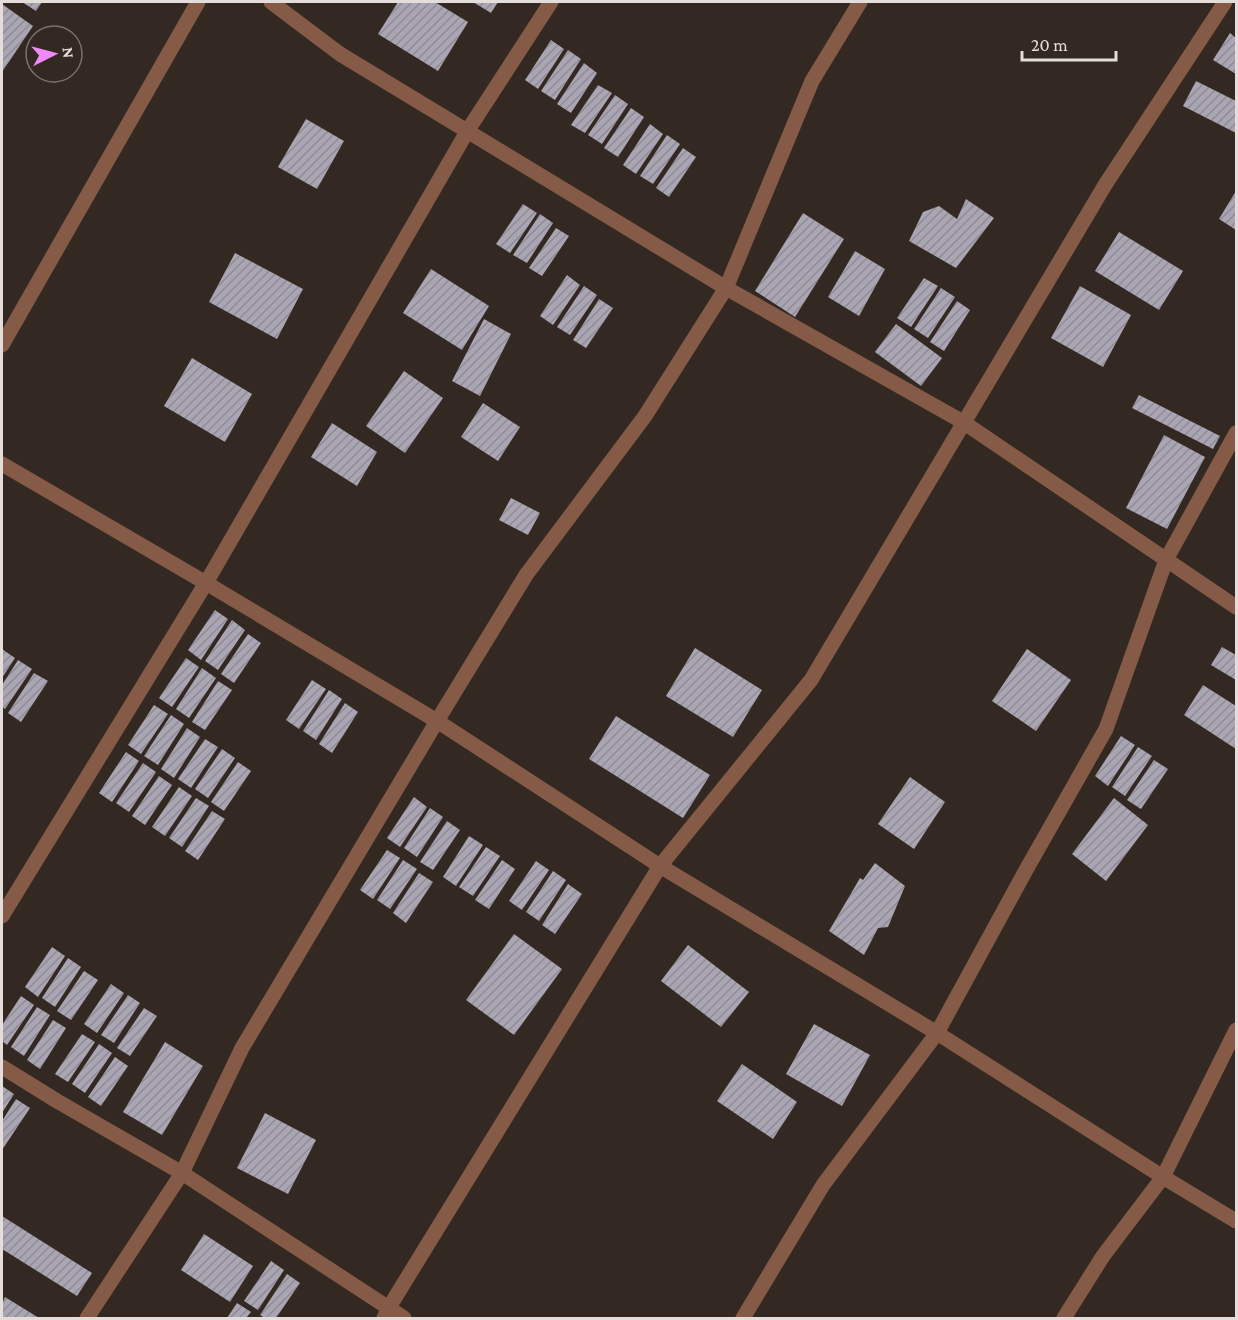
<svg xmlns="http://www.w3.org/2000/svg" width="1238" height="1320" font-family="'Crimson Pro',serif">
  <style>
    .building { fill: url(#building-hatch) }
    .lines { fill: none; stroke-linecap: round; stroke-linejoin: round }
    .minor { stroke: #855a46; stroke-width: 15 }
  </style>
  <defs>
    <pattern id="building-hatch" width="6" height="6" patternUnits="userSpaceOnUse" patternTransform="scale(1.5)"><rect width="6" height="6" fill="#a9a5b2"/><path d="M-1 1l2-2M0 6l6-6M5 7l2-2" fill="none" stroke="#908c96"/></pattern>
  </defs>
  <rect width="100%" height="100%" fill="#332922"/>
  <g class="building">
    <path d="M22,2H42L36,11Z"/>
    <path d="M398,2H435L468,22L438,71L378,34Z"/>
    <path d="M473,2H498L491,13Z"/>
    <path d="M2,4L33,26L2,72Z"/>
    <path d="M1230,33L1236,38V74L1213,60Z"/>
    <path d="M551,40L564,49L538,89L525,80Z"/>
    <path d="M568,50L581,59L555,100L541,91Z"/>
    <path d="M584,63L597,73L571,113L557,104Z"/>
    <path d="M1196,81L1236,101V133L1183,106Z"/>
    <path d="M598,85L612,93L585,133L571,125Z"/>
    <path d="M615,95L628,104L602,144L588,135Z"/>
    <path d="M631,108L644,117L618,157L604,148Z"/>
    <path d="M306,119L344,141L317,189L278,167Z"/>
    <path d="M650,124L663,134L636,174L623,165Z"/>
    <path d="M667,135L680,144L653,184L640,176Z"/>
    <path d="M683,148L696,157L669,197L656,188Z"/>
    <path d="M1236,191V230L1219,219Z"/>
    <path d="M966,199L994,218L956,268L909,241L923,212L939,206L957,219Z"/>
    <path d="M523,204L537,213L510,253L496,244Z"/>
    <path d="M803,213L844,239L795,317L755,291Z"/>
    <path d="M540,214L553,223L527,263L513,255Z"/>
    <path d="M556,228L569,236L542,276L529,268Z"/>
    <path d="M1119,232L1183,271L1159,310L1095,271Z"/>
    <path d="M855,251L885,269L859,316L828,297Z"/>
    <path d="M235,253L303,289L277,339L209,302Z"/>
    <path d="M431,269L489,306L462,350L403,313Z"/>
    <path d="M567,275L580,285L553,325L540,316Z"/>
    <path d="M924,278L938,286L911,327L897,318Z"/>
    <path d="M584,286L597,295L570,335L557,327Z"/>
    <path d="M1080,286L1131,315L1103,367L1051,338Z"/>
    <path d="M941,288L955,297L928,338L914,329Z"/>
    <path d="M599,299L613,308L586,348L573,340Z"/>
    <path d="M957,301L970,310L944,351L930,342Z"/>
    <path d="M484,319L511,334L480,396L452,381Z"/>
    <path d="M896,324L942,358L921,386L875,352Z"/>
    <path d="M192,358L252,394L225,442L164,406Z"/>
    <path d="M404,371L443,398L405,453L366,426Z"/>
    <path d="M1139,395L1220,436L1213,449L1132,408Z"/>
    <path d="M483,403L520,427L498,461L461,437Z"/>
    <path d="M332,423L377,452L357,486L311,457Z"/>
    <path d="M1164,435L1205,457L1167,529L1126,508Z"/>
    <path d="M511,498L540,513L528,535L499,520Z"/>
    <path d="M215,610L228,619L201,660L188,650Z"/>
    <path d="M232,620L245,630L218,670L205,661Z"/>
    <path d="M248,634L261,643L234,683L221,674Z"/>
    <path d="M1222,647L1236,655V680L1211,665Z"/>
    <path d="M695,648L762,690L733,737L666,696Z"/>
    <path d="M2,649L15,658L2,678Z"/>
    <path d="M1027,649L1071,680L1036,731L992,701Z"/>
    <path d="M186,658L199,667L172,707L159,698Z"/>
    <path d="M18,660L32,669L5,709L2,707V685Z"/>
    <path d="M202,668L216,678L189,718L176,709Z"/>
    <path d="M34,673L48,681L21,722L8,713Z"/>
    <path d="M312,680L326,689L299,729L286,720Z"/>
    <path d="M218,681L232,690L205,730L192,722Z"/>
    <path d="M1203,685L1236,706V749L1184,715Z"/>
    <path d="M329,690L342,699L316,740L303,731Z"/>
    <path d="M345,703L358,712L332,753L319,744Z"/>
    <path d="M154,705L168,714L141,754L128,745Z"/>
    <path d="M171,715L184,724L158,765L144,756Z"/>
    <path d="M616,716L710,775L683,818L589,759Z"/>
    <path d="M187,728L200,737L174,778L161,769Z"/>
    <path d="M1121,736L1135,745L1108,786L1095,776Z"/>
    <path d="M205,739L218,747L191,788L178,779Z"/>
    <path d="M1138,747L1152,756L1125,796L1112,787Z"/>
    <path d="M222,749L235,758L208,798L195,789Z"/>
    <path d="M126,752L139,761L112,802L99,793Z"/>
    <path d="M1154,760L1168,769L1141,809L1127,800Z"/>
    <path d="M238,762L251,771L224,811L211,802Z"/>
    <path d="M143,763L156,772L129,812L116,803Z"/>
    <path d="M159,776L172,785L145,825L132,816Z"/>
    <path d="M910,777L945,802L914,849L878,824Z"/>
    <path d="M179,787L192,796L165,836L152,827Z"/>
    <path d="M414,797L427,807L400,847L387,838Z"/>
    <path d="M196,798L209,806L182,847L169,838Z"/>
    <path d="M1114,798L1148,825L1106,881L1072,854Z"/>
    <path d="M430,808L443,817L417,857L404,848Z"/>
    <path d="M212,811L225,819L198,860L185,851Z"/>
    <path d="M447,821L460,830L433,870L420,862Z"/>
    <path d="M469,836L483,845L456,886L443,877Z"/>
    <path d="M486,847L500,856L473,896L459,887Z"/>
    <path d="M387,850L400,858L373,899L360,890Z"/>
    <path d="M403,860L417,869L390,909L377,900Z"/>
    <path d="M502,860L515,869L489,909L475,900Z"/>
    <path d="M536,861L549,870L522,910L509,901Z"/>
    <path d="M875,863L905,886L888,927L878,928L864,955L829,931L860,878L863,880Z"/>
    <path d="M553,871L566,880L539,921L526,912Z"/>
    <path d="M419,873L433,882L406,923L393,913Z"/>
    <path d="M568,884L582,894L555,934L542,925Z"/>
    <path d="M514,934L562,969L514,1035L466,1000Z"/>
    <path d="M688,945L749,992L721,1027L661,981Z"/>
    <path d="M52,947L65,956L38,997L25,987Z"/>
    <path d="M68,958L81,967L55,1007L42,998Z"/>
    <path d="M84,971L98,980L71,1020L57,1011Z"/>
    <path d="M111,984L124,993L97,1033L84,1024Z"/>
    <path d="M128,995L140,1003L114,1043L101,1035Z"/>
    <path d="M21,996L34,1005L7,1045L2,1041V1025Z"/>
    <path d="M37,1007L50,1015L24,1056L11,1047Z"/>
    <path d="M144,1008L157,1016L130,1056L117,1048Z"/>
    <path d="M53,1020L66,1028L40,1069L27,1060Z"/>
    <path d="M814,1024L870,1055L842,1106L786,1074Z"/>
    <path d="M82,1034L95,1042L68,1082L55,1074Z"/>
    <path d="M165,1042L203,1066L162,1135L123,1112Z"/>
    <path d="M99,1044L112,1053L85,1093L72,1084Z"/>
    <path d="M115,1057L128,1066L101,1106L88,1097Z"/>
    <path d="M742,1064L797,1102L773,1139L717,1101Z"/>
    <path d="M2,1086L14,1094L2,1113Z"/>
    <path d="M16,1099L30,1108L2,1150V1121Z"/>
    <path d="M265,1113L316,1140L288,1194L237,1168Z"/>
    <path d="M2,1216L92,1273L77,1296L2,1249Z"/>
    <path d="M204,1234L253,1266L230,1302L181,1270Z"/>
    <path d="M271,1261L284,1270L258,1310L244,1301Z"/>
    <path d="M287,1274L300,1283L276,1318H265L260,1315Z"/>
    <path d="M5,1297L39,1318H2V1304Z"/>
    <path d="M237,1303L251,1312L246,1318H227Z"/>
  </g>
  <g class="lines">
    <g class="minor">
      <path d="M271,2L340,54L726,288L963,422L1236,607"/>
      <path d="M2,345L198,2"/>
      <path d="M2,464L206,583L437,721L660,866L937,1033L1163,1177L1236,1221"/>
      <path d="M2,916L206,583L468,130L551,2"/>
      <path d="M2,1067L57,1101L182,1173L404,1318"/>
      <path d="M87,1318L182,1173L242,1048L437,721L526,575L645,416L726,288L812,81L860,2"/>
      <path d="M384,1318L388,1309L660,866L811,680L1105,185L1225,2"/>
      <path d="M743,1318L823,1185L937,1033L1026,870L1106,729L1166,560L1236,433"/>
      <path d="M1064,1318L1103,1256L1163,1177L1236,1030"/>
    </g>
  </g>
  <rect width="1238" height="1320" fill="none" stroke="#e4ddd9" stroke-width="6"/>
  <g transform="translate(54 54) rotate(84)"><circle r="28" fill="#332922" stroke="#7a716b" stroke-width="1.5"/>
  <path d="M0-4.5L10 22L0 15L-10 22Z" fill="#ee8bf7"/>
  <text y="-9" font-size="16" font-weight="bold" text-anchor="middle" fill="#e4ddd9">N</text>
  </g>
  <path d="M1022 51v9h94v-9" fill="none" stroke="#e4ddd9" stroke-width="3"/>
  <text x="1031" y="51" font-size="18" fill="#e4ddd9" stroke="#332922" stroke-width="4.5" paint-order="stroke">20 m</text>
</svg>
